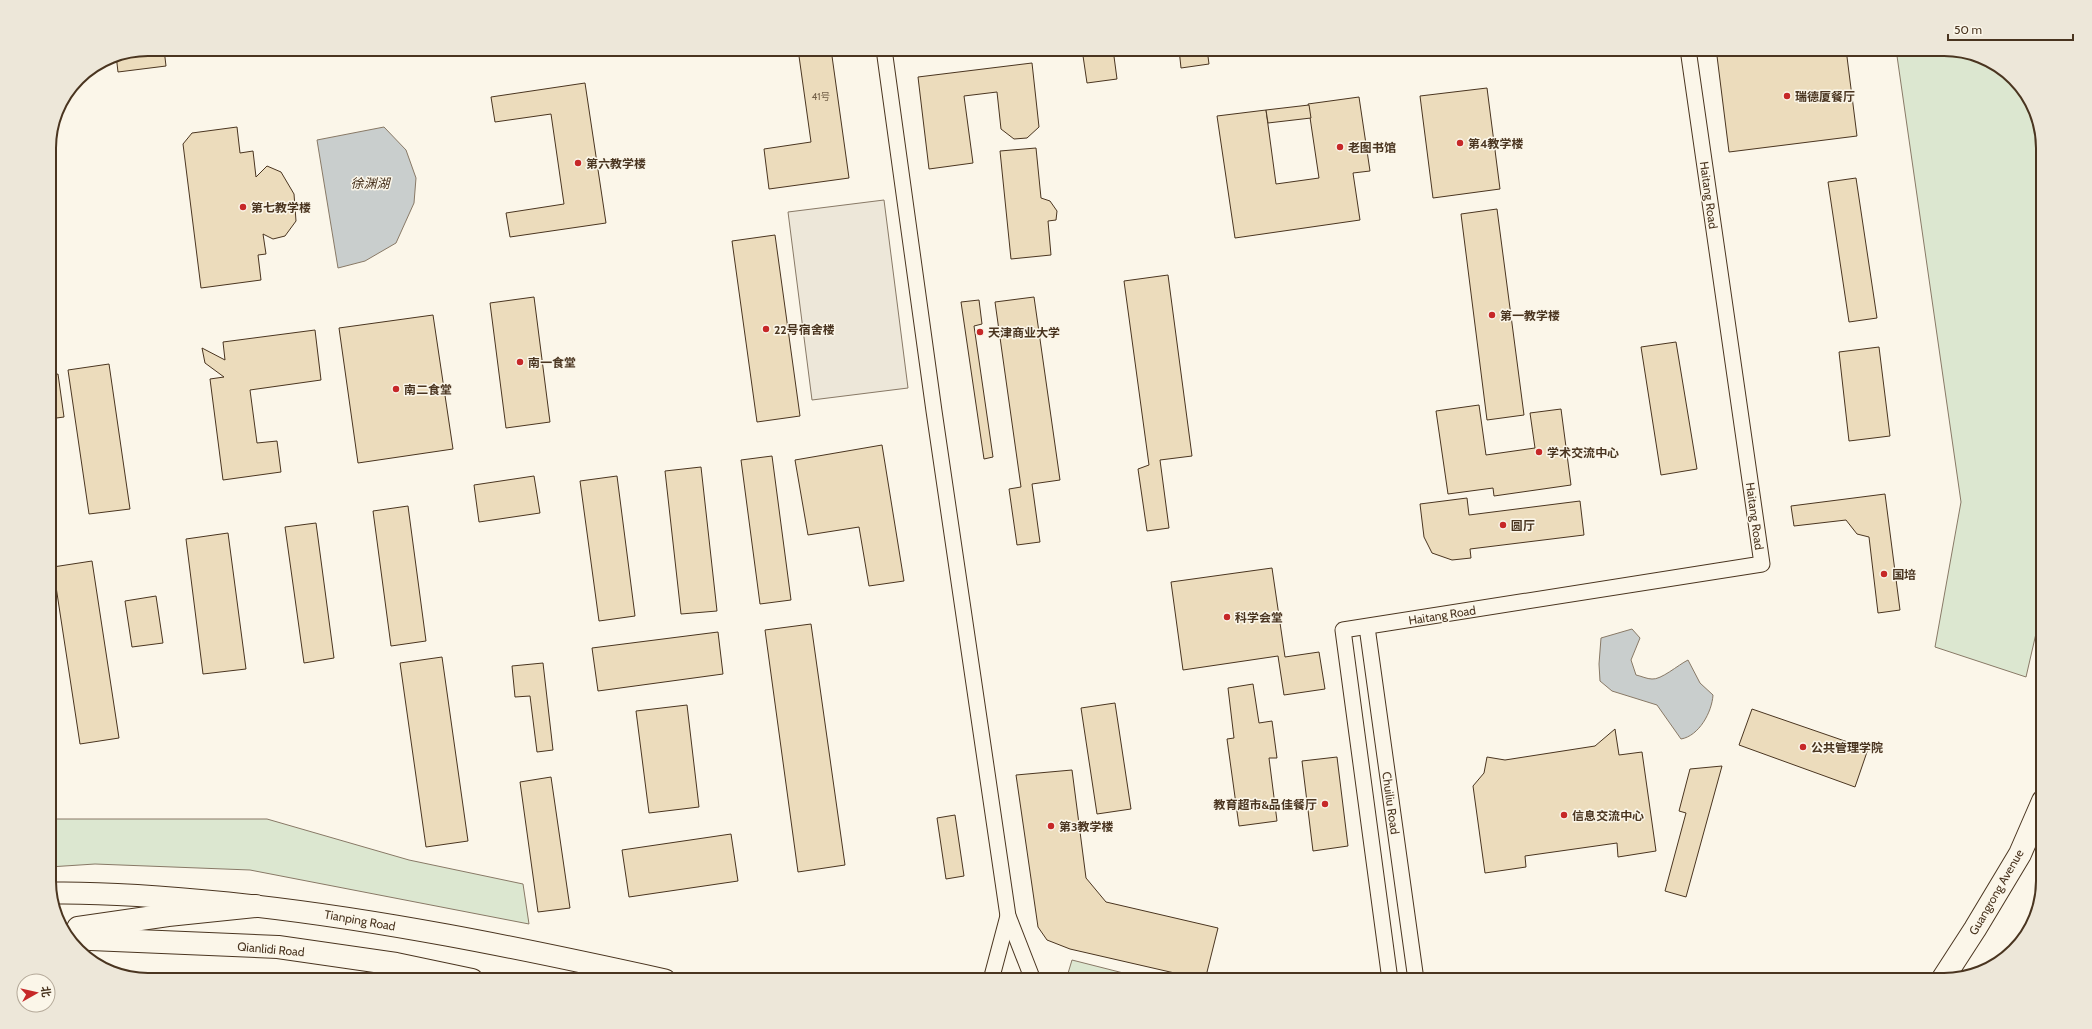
<svg xmlns="http://www.w3.org/2000/svg" width="2092" height="1029" font-family="Cabin,'Noto Sans SC',sans-serif">
  <style>
    .green { fill: #dce7d0; stroke: #887966 }
    .parking { fill: #ede7d9; stroke: #887966 }
    .water { fill: #c9cecd; stroke: #887966 }
    .building { fill: #ecdcbc; stroke: #4a3520 }
    .lines { fill: none; stroke-linecap: round; stroke-linejoin: round }
    .street-casing { stroke: #4a3520; stroke-width: 17 }
    .secondary-casing { stroke: #4a3520; stroke-width: 23 }
    .primary-casing { stroke: #4a3520; stroke-width: 24 }
    .highway-casing { stroke: #4a3520; stroke-width: 24 }
    .street { stroke: #fbf6e9; stroke-width: 15 }
    .secondary { stroke: #fbf6e9; stroke-width: 21 }
    .primary { stroke: #fbf6e9; stroke-width: 22 }
    .highway { stroke: #fbf6e9; stroke-width: 22 }
    .poi-dot { fill: #c62828; stroke: #fbf6e9; stroke-width: 1.5 }
    .labels { text-anchor: middle; dominant-baseline: central; stroke-width: 3; stroke-linejoin: round; paint-order: stroke }
    .number-label { font-size: 10px; fill: #725f47 }
    .poi-label { font-size: 12px; font-weight: bold; fill: #4a3520; stroke: #fbf6e9; text-anchor: start }
    .street-label { font-size: 12px; fill: #4a3520; stroke: #fbf6e9 }
    .water-label { font-size: 13px; font-style: italic; fill: #4a3520; stroke: #fbf6e9 }
    .rim { fill: none; stroke: #4a3520; stroke-width: 2 }
  </style>
  <rect width="100%" height="100%" fill="#fbf6e9"/>
  <g class="green">
    <path d="M1896,49H1944L1988,59L2026,93L2043,141V603L2026,677L1935,647L1961,502Z"/>
    <path d="M49,819H267L409,860L523,884L529,924L250,870L95,864L49,867Z"/>
    <path d="M1072,960L1151,980H1066Z"/>
  </g>
  <path class="parking" d="M884,200L908,388L812,400L788,212Z"/>
  <g class="water">
    <path d="M384,127L406,150L416,178L414,203L396,243L365,261L338,268L317,140Z"/>
    <path d="M1632,629L1640,638L1631,660L1636,675C1641,676 1647,679 1652,679C1661,680 1678,665 1688,660L1700,683L1713,695C1712,712 1699,736 1681,739L1657,705L1612,691L1600,681L1599,664L1601,638Z"/>
  </g>
  <g class="building">
    <path d="M148,49H164L166,66L118,72L116,55Z"/>
    <path d="M798,49H831L849,178L769,189L764,149L811,142Z"/>
    <path d="M1082,49H1113L1117,79L1087,83Z"/>
    <path d="M1179,49H1207L1209,64L1181,68Z"/>
    <path d="M1772,49H1846L1857,136L1729,152L1717,56Z"/>
    <path d="M1032,63L1039,127L1027,138L1014,139L1001,129L997,92L964,96L973,163L929,169L918,77Z"/>
    <path d="M585,83L606,223L510,237L506,213L564,204L551,114L495,122L491,97Z"/>
    <path d="M1487,88L1500,189L1433,198L1420,96Z"/>
    <path d="M1359,97L1370,171L1353,173L1360,220L1235,238L1217,116L1266,110L1276,184L1319,178L1308,104Z"/>
    <path d="M1309,105L1311,118L1268,123L1266,110Z"/>
    <path d="M237,127L240,153L253,151L256,177L267,166L281,172L294,194L296,221L285,236L273,239L263,234L266,254L258,255L261,280L201,288L183,144L192,133Z"/>
    <path d="M1036,148L1041,198L1050,201L1057,211L1056,220L1048,221L1051,255L1011,259L1000,151Z"/>
    <path d="M1856,178L1877,318L1849,322L1828,182Z"/>
    <path d="M1497,209L1524,415L1487,420L1461,214Z"/>
    <path d="M775,235L800,416L757,422L732,241Z"/>
    <path d="M1168,275L1192,456L1160,460L1169,528L1147,531L1138,469L1149,465L1124,281Z"/>
    <path d="M534,297L550,422L506,428L490,303Z"/>
    <path d="M1034,297L1060,480L1032,484L1040,542L1017,545L1009,489L1021,487L995,302Z"/>
    <path d="M979,300L982,324L974,326L993,457L984,459L961,302Z"/>
    <path d="M433,315L453,449L358,463L339,328Z"/>
    <path d="M315,330L321,380L250,390L257,443L277,441L281,472L223,480L210,379L224,377L205,363L202,348L225,360L223,342Z"/>
    <path d="M1676,342L1697,469L1661,475L1641,347Z"/>
    <path d="M1879,347L1890,436L1849,441L1839,352Z"/>
    <path d="M109,364L130,509L89,514L68,370Z"/>
    <path d="M58,374L64,417L49,419V376Z"/>
    <path d="M1479,405L1486,455L1535,448L1530,413L1561,409L1571,485L1494,496L1493,488L1448,494L1436,411Z"/>
    <path d="M882,445L904,581L869,586L859,527L808,535L795,460Z"/>
    <path d="M772,456L791,600L760,604L741,460Z"/>
    <path d="M701,467L717,611L681,614L665,471Z"/>
    <path d="M534,476L540,513L479,522L474,485Z"/>
    <path d="M617,476L635,616L599,621L580,481Z"/>
    <path d="M1885,494L1900,610L1878,613L1869,537L1857,534L1846,520L1794,526L1791,506Z"/>
    <path d="M1467,498L1469,515L1580,501L1584,535L1470,549L1471,558L1452,560L1432,553L1424,537L1420,504Z"/>
    <path d="M408,506L426,641L391,646L373,511Z"/>
    <path d="M316,523L334,658L304,663L285,527Z"/>
    <path d="M228,533L246,669L203,674L186,539Z"/>
    <path d="M92,561L119,738L80,744L53,567Z"/>
    <path d="M1272,568L1285,657L1319,652L1325,689L1284,695L1278,656L1183,670L1171,582Z"/>
    <path d="M156,596L163,643L132,647L125,601Z"/>
    <path d="M811,624L845,865L798,872L765,630Z"/>
    <path d="M718,632L723,674L598,691L592,648Z"/>
    <path d="M442,657L468,841L426,847L400,663Z"/>
    <path d="M543,663L553,750L537,752L530,696L515,697L512,666Z"/>
    <path d="M1253,684L1259,723L1272,721L1277,758H1269L1277,821L1239,826L1227,739L1234,738L1228,688Z"/>
    <path d="M50,703L53,724H49V704Z"/>
    <path d="M1115,703L1131,809L1097,814L1081,708Z"/>
    <path d="M687,705L699,807L649,813L636,711Z"/>
    <path d="M1752,709L1868,749L1855,787L1739,745Z"/>
    <path d="M1615,729L1619,755L1642,752L1656,851L1618,857L1617,843L1525,856L1526,867L1485,873L1473,786L1484,773L1487,757L1505,760L1595,746Z"/>
    <path d="M1337,757L1348,846L1313,851L1302,761Z"/>
    <path d="M1722,766L1686,897L1665,891L1686,813L1679,811L1690,769Z"/>
    <path d="M1072,770L1086,878L1106,902L1218,928L1205,980L1070,949L1047,940L1038,927L1016,775Z"/>
    <path d="M551,777L570,908L538,912L520,782Z"/>
    <path d="M955,815L964,876L946,879L937,818Z"/>
    <path d="M731,834L738,881L629,897L622,850Z"/>
  </g>
  <g class="lines">
    <g class="street-casing">
      <g id="street">
        <path d="M884,49L934,411L1008,916L1033,980"/>
        <path d="M1367,627L1416,980"/>
        <path d="M991,980L1008,916"/>
        <path d="M1390,980L1343,630L1762,564L1688,49"/>
      </g>
    </g>
    <g class="secondary-casing">
      <path id="secondary" d="M51,893C110,892 169,897 228,903C375,918 520,948 665,980"/>
    </g>
    <g class="primary-casing">
      <path id="primary" d="M1942,980L1975,929L2020,854L2043,801"/>
    </g>
    <g class="highway-casing">
      <g id="highway">
        <path d="M78,928L168,915L256,906"/>
        <path d="M67,938L278,947L396,964L472,980"/>
      </g>
    </g>
    <use href="#street" class="street"/>
    <use href="#secondary" class="secondary"/>
    <use href="#primary" class="primary"/>
    <use href="#highway" class="highway"/>
  </g>
  <g class="poi-dot">
    <circle cx="1787" cy="96" r="4"/>
    <circle cx="1460" cy="143" r="4"/>
    <circle cx="1340" cy="147" r="4"/>
    <circle cx="578" cy="163" r="4"/>
    <circle cx="243" cy="207" r="4"/>
    <circle cx="1492" cy="315" r="4"/>
    <circle cx="766" cy="329" r="4"/>
    <circle cx="980" cy="332" r="4"/>
    <circle cx="520" cy="362" r="4"/>
    <circle cx="396" cy="389" r="4"/>
    <circle cx="1539" cy="452" r="4"/>
    <circle cx="1503" cy="525" r="4"/>
    <circle cx="1884" cy="574" r="4"/>
    <circle cx="1227" cy="617" r="4"/>
    <circle cx="1803" cy="747" r="4"/>
    <circle cx="1325" cy="804" r="4"/>
    <circle cx="1564" cy="815" r="4"/>
    <circle cx="1051" cy="826" r="4"/>
  </g>
  <g class="labels">
    <g class="number-label">
      <text x="821" y="96">41号</text>
    </g>
    <g class="poi-label">
      <text x="1795" y="96">瑞德厦餐厅</text>
      <text x="1468" y="143">第4教学楼</text>
      <text x="1348" y="147">老图书馆</text>
      <text x="586" y="163">第六教学楼</text>
      <text x="251" y="207">第七教学楼</text>
      <text x="1500" y="315">第一教学楼</text>
      <text x="774" y="329">22号宿舍楼</text>
      <text x="988" y="332">天津商业大学</text>
      <text x="528" y="362">南一食堂</text>
      <text x="404" y="389">南二食堂</text>
      <text x="1547" y="452">学术交流中心</text>
      <text x="1511" y="525">圆厅</text>
      <text x="1892" y="574">国培</text>
      <text x="1235" y="617">科学会堂</text>
      <text x="1811" y="747">公共管理学院</text>
      <text x="1317" y="804" text-anchor="end">教育超市&amp;品佳餐厅</text>
      <text x="1572" y="815">信息交流中心</text>
      <text x="1059" y="826">第3教学楼</text>
    </g>
    <g class="street-label">
      <text transform="translate(1709 195) rotate(82)">Haitang Road</text>
      <text transform="translate(1755 516) rotate(82)">Haitang Road</text>
      <text transform="translate(1442 615) rotate(-9)">Haitang Road</text>
      <text transform="translate(1391 803) rotate(82)">Chuiliu Road</text>
      <text transform="translate(1996 892) rotate(-60)">Guangrong Avenue</text>
      <text transform="translate(360 920) rotate(10)">Tianping Road</text>
      <text transform="translate(271 949) rotate(5)">Qianlidi Road</text>
    </g>
    <g class="water-label">
      <text x="370" y="183">徐渊湖</text>
    </g>
  </g>
  <path d="M0 0H2092V1029H0ZM148 56H1944A92 92 0 0 1 2036 148V881A92 92 0 0 1 1944 973H148A92 92 0 0 1 56 881V148A92 92 0 0 1 148 56Z" fill="#ede7d9" fill-rule="evenodd"/>
  <path class="rim" d="M148 56H1944A92 92 0 0 1 2036 148V881A92 92 0 0 1 1944 973H148A92 92 0 0 1 56 881V148A92 92 0 0 1 148 56Z"/>
  <g transform="translate(36 993) rotate(82)"><circle r="19" fill="#fbf6e9" stroke="#b4a999"/>
  <path d="M0-3L7 15L0 10L-7 15Z" fill="#c62828"/>
  <text y="-6" font-size="11" font-weight="bold" text-anchor="middle" fill="#4a3520">北</text>
  </g>
  <path d="M1948 34v6h125v-6" fill="none" stroke="#4a3520" stroke-width="2"/>
  <text x="1954" y="34" font-size="12" fill="#4a3520" stroke="#fbf6e9" stroke-width="3" paint-order="stroke">50 m</text>
</svg>
